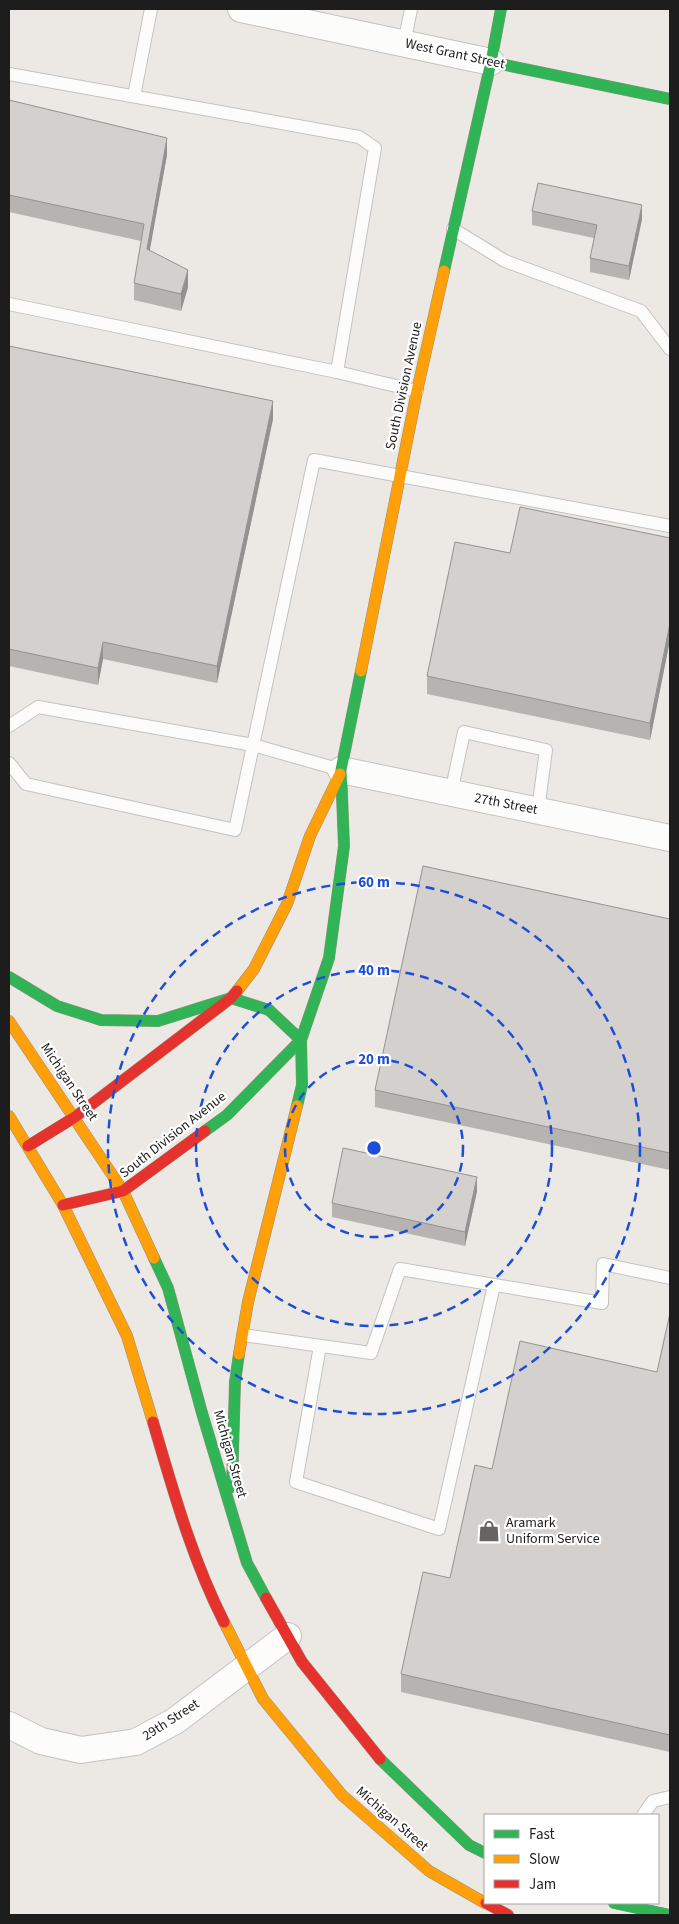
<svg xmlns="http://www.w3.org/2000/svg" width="679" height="1924" font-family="'Source Sans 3',sans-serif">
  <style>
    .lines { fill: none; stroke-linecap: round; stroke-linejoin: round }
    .lane-casing { stroke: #c4c3c1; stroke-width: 14 }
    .street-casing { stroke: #c4c3c1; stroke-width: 28 }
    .fast-casing { stroke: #96927c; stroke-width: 12 }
    .slow-casing { stroke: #96927c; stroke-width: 12 }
    .jam-casing { stroke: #96927c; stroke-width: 12 }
    .lane { stroke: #fcfcfb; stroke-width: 12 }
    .street { stroke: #fcfcfb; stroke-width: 26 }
    .fast { stroke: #30b455; stroke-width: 11 }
    .slow { stroke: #ff9f0a; stroke-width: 11 }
    .jam { stroke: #e5322d; stroke-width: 11 }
    .wall { fill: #b6b3b0 }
    .shaded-wall { fill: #949290 }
    .building { fill: #d4d0cd; stroke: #949290 }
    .ring { fill: none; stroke: #1d4ed8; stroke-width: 2.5; stroke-dasharray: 9 6 }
    .labels { text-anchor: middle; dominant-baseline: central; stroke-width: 4.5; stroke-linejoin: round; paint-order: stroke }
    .street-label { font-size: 14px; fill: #1d1d1d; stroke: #fff }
    .poi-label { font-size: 14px; fill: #1d1d1d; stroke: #fff; text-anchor: start }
    .centre { fill: #1d4ed8; stroke: #fff; stroke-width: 2.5 }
    .ring-label { font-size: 15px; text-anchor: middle; font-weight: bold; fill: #1d4ed8; stroke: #fff; stroke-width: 4.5; stroke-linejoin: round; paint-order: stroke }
  </style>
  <rect width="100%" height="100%" fill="#ece8e4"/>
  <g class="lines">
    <g class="lane-casing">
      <g id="lane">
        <path d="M404,44L411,9"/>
        <path d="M9,74L359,137L375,148L337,372L417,391"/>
        <path d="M134,96L151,9"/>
        <path d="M453,229L505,261L641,311L670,349"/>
        <path d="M9,304L337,372"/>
        <path d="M9,726L38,707L253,745L341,770"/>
        <path d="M9,763L26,784L235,830L314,460L670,526"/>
        <path d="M451,793L464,732L546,750L538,810"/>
        <path d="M243,1335L371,1353L400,1269L602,1303L603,1264L670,1278"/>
        <path d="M320,1346L296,1482L439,1529L494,1285"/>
        <path d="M643,1815L653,1801L670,1797"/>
      </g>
    </g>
    <g class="street-casing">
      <g id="street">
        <path d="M241,9L491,62"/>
        <path d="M341,770L670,838"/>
        <path d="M9,1725L41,1741L81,1750L136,1742L175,1721L288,1636"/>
      </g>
    </g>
    <g class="fast-casing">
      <g id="fast">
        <path d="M491,62L670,99"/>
        <path d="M444,271L491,62L501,9"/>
        <path d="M9,977L57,1006L101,1020L158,1021L231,998L269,1010L301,1040L302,1085L297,1106"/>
        <path d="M205,1131L227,1115L301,1040L329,958L344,846L341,770L361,671"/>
        <path d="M154,1258L168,1288L202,1413L247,1563L266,1598"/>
        <path d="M232,1487L235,1382L239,1354"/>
        <path d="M380,1759L469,1845L485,1853"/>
        <path d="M614,1903L670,1915"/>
      </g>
    </g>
    <g class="slow-casing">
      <g id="slow">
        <path d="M361,671L417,391L444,271"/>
        <path d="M237,991L254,969L287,904L310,836L340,774"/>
        <path d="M9,1021L123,1191L154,1258"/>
        <path d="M9,1116L63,1205L127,1336L153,1422"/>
        <path d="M239,1354L248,1302L297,1106"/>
        <path d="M224,1622L263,1699L342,1795L429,1871L485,1903"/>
      </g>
    </g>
    <g class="jam-casing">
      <g id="jam">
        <path d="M28,1146L75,1117L231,998L237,991"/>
        <path d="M63,1205L123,1191L205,1131"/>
        <path d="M153,1422C173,1490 192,1559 224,1622"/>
        <path d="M266,1598L302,1662L380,1759"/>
        <path d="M486,1903L508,1915"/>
      </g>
    </g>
    <use href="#lane" class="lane"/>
    <use href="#street" class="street"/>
    <use href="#fast" class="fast"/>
    <use href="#slow" class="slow"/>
    <use href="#jam" class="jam"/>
  </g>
  <g class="wall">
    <path d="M9,100L167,155L149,250L188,287L181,311L134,300V283L141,241L9,212Z"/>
    <path d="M532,211L642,219L629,280L590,272V258L594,238L532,225Z"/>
    <path d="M9,346L273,419L217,683L103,659L98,685L9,666Z"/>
    <path d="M670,538V640L650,740L427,694V676L510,553Z"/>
    <path d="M670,919V1170L375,1107V1090Z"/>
    <path d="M477,1191L465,1246L332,1217V1203Z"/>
    <path d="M670,1313V1752L401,1692V1674L450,1578L492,1469L657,1372Z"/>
  </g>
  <g class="shaded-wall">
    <path d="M167,138V155L147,266V249Z"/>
    <path d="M642,205V219L629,280V266Z"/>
    <path d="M188,270V287L181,311V294Z"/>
    <path d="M273,401V419L217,683V666Z"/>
    <path d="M670,623V640L650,740V723Z"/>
    <path d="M103,642V659L98,685V668Z"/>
    <path d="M477,1177V1191L465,1246V1232Z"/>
  </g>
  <g class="building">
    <path d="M9,100L167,138L147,249L188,270L181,294L134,283L144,224L9,195Z"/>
    <path d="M538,183L642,205L629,266L590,258L597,225L532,211Z"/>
    <path d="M9,346L273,401L217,666L103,642L98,668L9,649Z"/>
    <path d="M520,507L670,538V623L650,723L427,676L455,542L510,553Z"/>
    <path d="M423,866L670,919V1153L375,1090Z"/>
    <path d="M343,1148L477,1177L465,1232L332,1203Z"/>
    <path d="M670,1313V1735L401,1674L423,1572L450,1578L475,1465L492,1469L520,1341L657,1372Z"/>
  </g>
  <g class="ring">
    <circle cx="374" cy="1148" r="89"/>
    <circle cx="374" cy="1148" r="178"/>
    <circle cx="374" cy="1148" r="266"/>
  </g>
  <defs>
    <g id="shop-bare" transform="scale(1.725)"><path d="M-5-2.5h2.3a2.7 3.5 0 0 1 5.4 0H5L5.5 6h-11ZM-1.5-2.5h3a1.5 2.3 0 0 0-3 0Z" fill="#656463" stroke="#fff" stroke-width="2.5" paint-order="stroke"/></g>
  </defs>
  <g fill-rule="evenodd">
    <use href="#shop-bare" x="489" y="1531"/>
  </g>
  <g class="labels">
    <g class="street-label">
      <text transform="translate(455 54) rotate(12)">West Grant Street</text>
      <text transform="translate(404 386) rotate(-78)">South Division Avenue</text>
      <text transform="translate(506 804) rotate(11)">27th Street</text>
      <text transform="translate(69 1082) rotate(56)">Michigan Street</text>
      <text transform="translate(173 1135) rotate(-38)">South Division Avenue</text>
      <text transform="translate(230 1454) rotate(74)">Michigan Street</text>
      <text transform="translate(171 1720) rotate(-33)">29th Street</text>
      <text transform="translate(392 1819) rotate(41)">Michigan Street</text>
    </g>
    <g class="poi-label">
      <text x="506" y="1523">Aramark<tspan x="506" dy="16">Uniform Service</tspan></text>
    </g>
  </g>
  <circle cx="374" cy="1148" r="8" class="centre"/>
  <g class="ring-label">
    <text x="374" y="887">60 m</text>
    <text x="374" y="975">40 m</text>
    <text x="374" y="1064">20 m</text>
  </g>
  <rect width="679" height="1924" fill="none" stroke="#1d1d1d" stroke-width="20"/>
  <rect x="484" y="1814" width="175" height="90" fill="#ffffff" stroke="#a5a5a5"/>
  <rect x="494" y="1830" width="25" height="8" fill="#30b455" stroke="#a5a5a5"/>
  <text x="529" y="1839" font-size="15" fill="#1d1d1d">Fast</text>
  <rect x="494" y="1855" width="25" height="8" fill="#ff9f0a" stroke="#a5a5a5"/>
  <text x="529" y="1864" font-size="15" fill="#1d1d1d">Slow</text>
  <rect x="494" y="1880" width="25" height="8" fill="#e5322d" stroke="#a5a5a5"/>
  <text x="529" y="1889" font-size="15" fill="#1d1d1d">Jam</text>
</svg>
